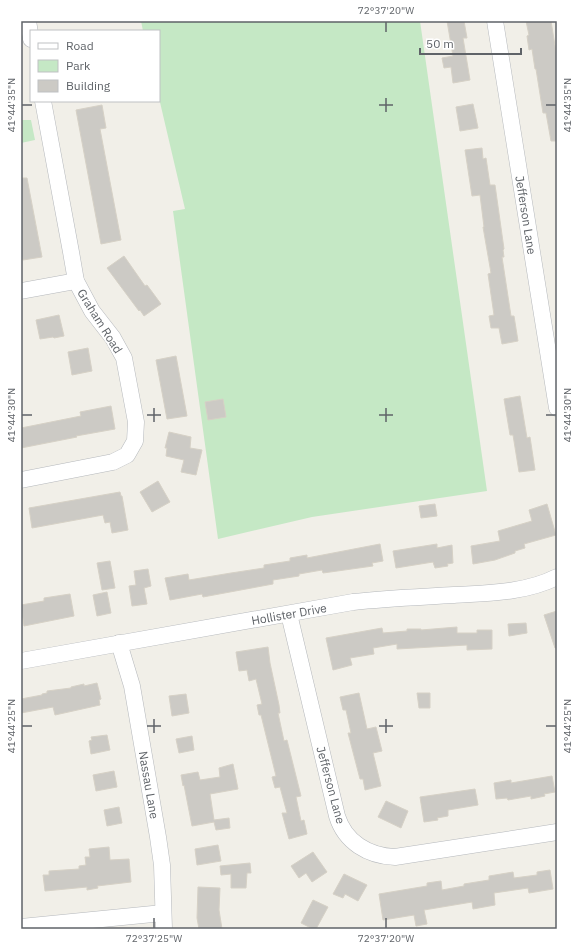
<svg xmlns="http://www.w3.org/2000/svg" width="578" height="950" font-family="'IBM Plex Sans',sans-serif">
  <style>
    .green { fill: #c5e8c5 }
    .building { fill: #cccac5; stroke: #d6d1c6 }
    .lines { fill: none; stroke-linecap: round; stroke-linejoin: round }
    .minor-casing { stroke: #b5b8bc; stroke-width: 17 }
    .minor { stroke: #fff; stroke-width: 16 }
    .ticks { fill: none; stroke: #5f6368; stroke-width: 1.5 }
    .labels { text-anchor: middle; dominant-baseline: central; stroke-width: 3.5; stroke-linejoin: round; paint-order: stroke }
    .street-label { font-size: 12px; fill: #5f6368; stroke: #fff }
    .neatline { fill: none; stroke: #5f6368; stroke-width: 1.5 }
    .ticks-label { font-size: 10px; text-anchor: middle; fill: #5f6368 }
  </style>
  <rect width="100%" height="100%" fill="#f1efe8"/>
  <g class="green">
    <path d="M141,21H420L487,491L312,517L218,539L173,211L185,209L159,98V31H143Z"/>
    <path d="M21,120H31L35,140L21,143Z"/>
  </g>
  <g class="building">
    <path d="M447,21H464L467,38H463L470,80L453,83L451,67L444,68L442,58L453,56Z"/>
    <path d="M526,21H551L557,58V141H551L546,113H543L536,69H535L532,49L529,50L527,36L529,35Z"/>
    <path d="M473,104L478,128L460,131L456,107Z"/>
    <path d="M102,105L106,128L100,129L121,240L101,244L76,110Z"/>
    <path d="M482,148L483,159L486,158L490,185H495L504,249L503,250L504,257H502L511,316H514L518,341L502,344L499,328H491L489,316L494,315L488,274L491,273L483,227H484L480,195L472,196L465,150Z"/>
    <path d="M21,178H27L42,257L23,260L22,257H21Z"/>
    <path d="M124,256L145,286L147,285L161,304L144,316L140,310L139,311L107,268Z"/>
    <path d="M59,315L64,336L54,338L53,337L40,339L36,320Z"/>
    <path d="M88,348L92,371L72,375L68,352Z"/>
    <path d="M176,356L187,416L167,419L156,360Z"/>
    <path d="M520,396L527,438L530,437L535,470L519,472L513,435H510L504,399Z"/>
    <path d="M223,399L226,417L208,420L205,402Z"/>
    <path d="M111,406L115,429L76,436L77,437L21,448V428L81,416L80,412Z"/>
    <path d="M169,432L191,437L190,448L202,450L196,475L181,472L184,460L166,456L167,448H165Z"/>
    <path d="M158,481L170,502L152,512L140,492Z"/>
    <path d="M120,492L121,496H122L128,530L112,533L110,522L105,523L103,515L32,528L29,508Z"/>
    <path d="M435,504L437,516L421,518L419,506Z"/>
    <path d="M547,504L556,535L524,544L525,548L515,551V553L495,560L473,564L471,546L500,541L498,531L532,521L529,510Z"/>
    <path d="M380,544L383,561L372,563L373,566L323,573L322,570L299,574V576L273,580V584L203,597L202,594L170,600L165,578L188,574L189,580L231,573L264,568V565L290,561V558L307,555V558Z"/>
    <path d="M437,544V548L452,545L453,563L447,564L448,566L435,568L433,562L396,568L393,551Z"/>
    <path d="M110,561L115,588L102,590L97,563Z"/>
    <path d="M148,569L151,586L144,588L147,604L132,606L129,586L136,585L134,571Z"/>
    <path d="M107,592L111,613L97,616L93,595Z"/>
    <path d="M70,594L74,616L24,626L21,605L44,601V598Z"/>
    <path d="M557,611V648H555L544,615Z"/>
    <path d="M526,623L527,633L509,636L508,624Z"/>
    <path d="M457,627V633H477V630H492V649L467,650V645L397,649V644L373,648L374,654L350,658L352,665L333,670L326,638L382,628L383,633L407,631V629H421V630Z"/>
    <path d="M268,647L270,663L279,705L280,713H278L284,741L287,740L301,796L296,797L301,821L304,820L307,834L289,839L282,813H287L280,787L275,788L272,777L276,776L261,715H259L257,705L262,704L256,679L249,681L247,670L239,671L236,652Z"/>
    <path d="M97,683L101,699L99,700L100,705L55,715L53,707L21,713V699L42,695V694L47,693V691L71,688V687L84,684V686Z"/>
    <path d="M359,693L367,729L376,727L382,751L373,753L381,786L365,790L363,779H360L348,733H351L346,710H343L340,697Z"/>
    <path d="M417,693H430V708H419Z"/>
    <path d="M186,694L189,713L172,716L169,696Z"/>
    <path d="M107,735L110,750L91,754L89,741L92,740L91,737Z"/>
    <path d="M192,736L194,750L179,753L176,739Z"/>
    <path d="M233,764L238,789L210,794L214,820L229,818L230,828L216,830L214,822L192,826L184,785L183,786L181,775L198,772L200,780L220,777L219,768Z"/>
    <path d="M114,771L117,787L96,791L93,775Z"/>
    <path d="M552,776L555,792L544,794L545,796L531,799V796L508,800L507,798L496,799L494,783L511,780V783Z"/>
    <path d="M475,789L478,805L448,810V816L437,818L438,820L424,822L420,797Z"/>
    <path d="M386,801L408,811L401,828L378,817Z"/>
    <path d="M119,807L122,823L107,826L104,810Z"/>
    <path d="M218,845L221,861L197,865L195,849Z"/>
    <path d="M109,847L110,860L129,859L131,882L97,886L98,888L87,890V887L45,891L43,875H49V871L79,869V866L86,865L85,857H90L89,849Z"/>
    <path d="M313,852L327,872L312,882L306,873L299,878L291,866Z"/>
    <path d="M250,863L251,873H247L246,888H231V874L221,875L220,866Z"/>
    <path d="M550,870L553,889L529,893L528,888L494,893L495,905L473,909L472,902L424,910L427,924L416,926L414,915L383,920L379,894L427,886V883L441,881L442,890L464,886V884L489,880V876L513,872L514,878L537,875V872Z"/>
    <path d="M344,874L367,885L358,901L345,894L343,898L333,894Z"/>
    <path d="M198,887L220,888L219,910L222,929H199L197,918Z"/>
    <path d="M313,900L328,907L316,929H313L301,923Z"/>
  </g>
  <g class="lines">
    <g class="minor-casing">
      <g id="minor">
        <path d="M28,21L31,39"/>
        <path d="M495,21L557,408"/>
        <path d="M21,291L76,281"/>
        <path d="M21,480L113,462L127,455L135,441L136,422L124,358L113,338L92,311L76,281L71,252L43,101"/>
        <path d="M289,614L337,816C345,842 368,856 395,857L557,832"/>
        <path d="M119,643L132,686L158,837L162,865L164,929"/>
        <path d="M21,661L353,602C387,598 421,597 454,595C489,593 525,593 557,577"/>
        <path d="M21,927L163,913"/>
      </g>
    </g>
    <use href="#minor" class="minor"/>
  </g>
  <path class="ticks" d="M386,22V32M386,98V112M22,105H32M379,105H393M546,105H556M154,408V422M386,408V422M22,415H32M147,415H161M379,415H393M546,415H556M154,719V733M386,719V733M22,726H32M147,726H161M379,726H393M546,726H556M154,918V928M386,918V928"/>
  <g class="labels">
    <g class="street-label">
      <text transform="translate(526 215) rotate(81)">Jefferson Lane</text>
      <text transform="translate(100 321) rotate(58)">Graham Road</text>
      <text transform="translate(289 614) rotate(-10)">Hollister Drive</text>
      <text transform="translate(149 785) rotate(80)">Nassau Lane</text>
      <text transform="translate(331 785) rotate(75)">Jefferson Lane</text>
    </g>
  </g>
  <rect width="578" height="950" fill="none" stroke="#ffffff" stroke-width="44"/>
  <rect x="30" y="30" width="130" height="72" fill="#ffffff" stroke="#bfc1c3"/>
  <rect x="38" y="43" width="20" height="6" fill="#ffffff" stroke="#bfc1c3"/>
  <text x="66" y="50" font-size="12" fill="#5f6368">Road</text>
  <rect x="38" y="60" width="20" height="12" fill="#c5e8c5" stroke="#bfc1c3"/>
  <text x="66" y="70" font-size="12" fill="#5f6368">Park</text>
  <rect x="38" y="80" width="20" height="12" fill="#cccac5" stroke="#bfc1c3"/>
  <text x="66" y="90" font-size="12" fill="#5f6368">Building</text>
  <path d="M420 48v6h101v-6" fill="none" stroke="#5f6368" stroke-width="2"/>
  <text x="426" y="48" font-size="12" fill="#5f6368" stroke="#ffffff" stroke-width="3" paint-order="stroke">50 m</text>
  <rect x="22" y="22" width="534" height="906" class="neatline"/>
  <g class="ticks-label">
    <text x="386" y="14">72°37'20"W</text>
    <text transform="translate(11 105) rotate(-90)" y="4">41°44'35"N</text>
    <text transform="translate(567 105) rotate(-90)" y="4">41°44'35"N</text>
    <text transform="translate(11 415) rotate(-90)" y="4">41°44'30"N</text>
    <text transform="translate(567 415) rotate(-90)" y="4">41°44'30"N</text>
    <text transform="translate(11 726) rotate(-90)" y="4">41°44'25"N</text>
    <text transform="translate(567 726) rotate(-90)" y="4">41°44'25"N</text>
    <text x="154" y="942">72°37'25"W</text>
    <text x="386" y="942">72°37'20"W</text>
  </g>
</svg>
